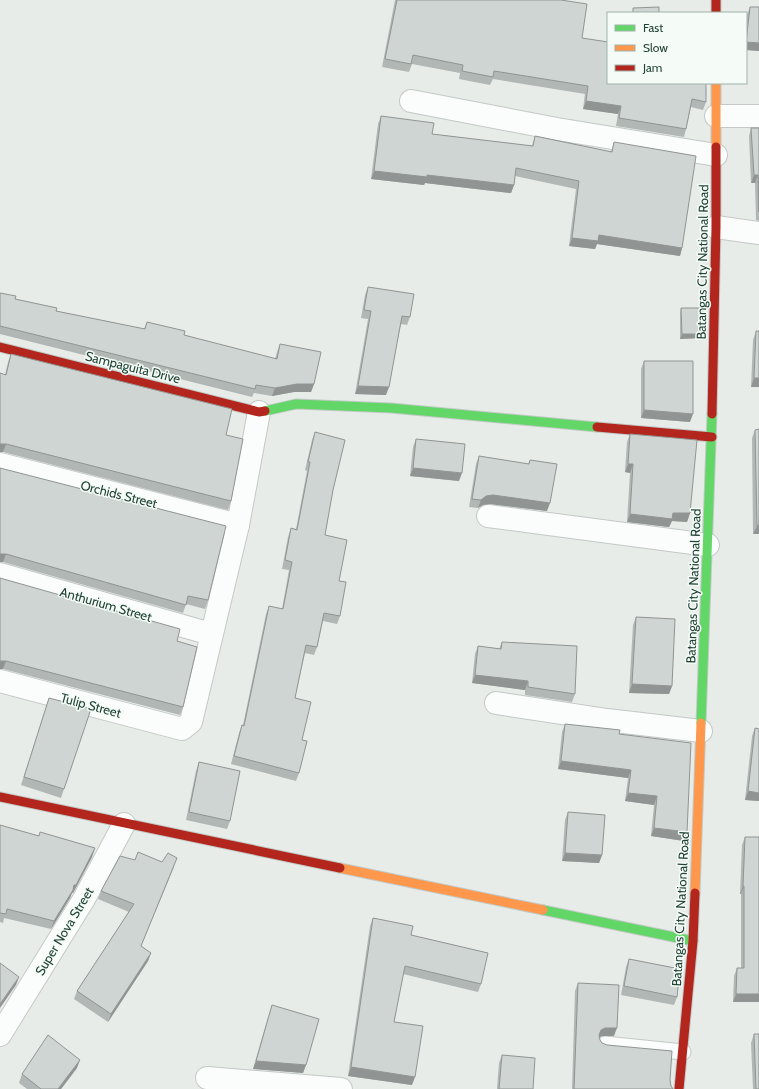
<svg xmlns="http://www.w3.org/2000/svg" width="759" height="1089" font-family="Cabin,sans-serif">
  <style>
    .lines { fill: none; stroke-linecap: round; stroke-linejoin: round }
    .lane-casing { stroke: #c4c9c6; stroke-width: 17 }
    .street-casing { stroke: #c4c9c6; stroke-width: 24 }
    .fast-casing { stroke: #c2cac6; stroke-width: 11 }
    .slow-casing { stroke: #c2cac6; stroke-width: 11 }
    .jam-casing { stroke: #c2cac6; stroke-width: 11 }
    .lane { stroke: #fbfcfc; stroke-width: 15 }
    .street { stroke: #fbfcfc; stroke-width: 22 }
    .fast { stroke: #63d668; stroke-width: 9 }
    .slow { stroke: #ff974d; stroke-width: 9 }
    .jam { stroke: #b3261e; stroke-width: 9 }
    .wall { fill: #b1b7b5 }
    .shaded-wall { fill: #909593 }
    .building { fill: #ced5d2; stroke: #909593 }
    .labels { text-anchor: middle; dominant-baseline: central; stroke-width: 3; stroke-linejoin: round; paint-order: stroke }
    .street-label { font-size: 13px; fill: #214336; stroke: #f5fbf7 }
  </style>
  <rect width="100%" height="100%" fill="#e7ece9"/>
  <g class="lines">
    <g class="lane-casing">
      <path id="lane" d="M605,1044L683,1052"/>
    </g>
    <g class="street-casing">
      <g id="street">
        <path d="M411,101L557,129L716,155"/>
        <path d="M716,116H759"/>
        <path d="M716,227L759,233"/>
        <path d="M0,464L238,525"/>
        <path d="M488,516L708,545"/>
        <path d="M0,574L211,634"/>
        <path d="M0,681L182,729L191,722L238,525L259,412"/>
        <path d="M496,703L607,720L701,731"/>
        <path d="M0,1035L84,899L124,824"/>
        <path d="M207,1078L341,1089"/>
      </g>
    </g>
    <g class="fast-casing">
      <g id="fast">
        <path d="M265,411L296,404L391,408L597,427"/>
        <path d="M701,723L712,414"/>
        <path d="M543,910L693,941"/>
      </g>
    </g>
    <g class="slow-casing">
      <g id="slow">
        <path d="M716,83V147"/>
        <path d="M340,868L543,910"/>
        <path d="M695,893L701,723"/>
      </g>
    </g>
    <g class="jam-casing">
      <g id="jam">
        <path d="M716,0V13"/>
        <path d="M0,347L259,412L265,411"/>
        <path d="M712,414L716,227V147"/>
        <path d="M597,427L712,437"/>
        <path d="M0,797L340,868"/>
        <path d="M679,1089L693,941L695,893"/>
      </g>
    </g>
    <use href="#lane" class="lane"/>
    <use href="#street" class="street"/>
    <use href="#fast" class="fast"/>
    <use href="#slow" class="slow"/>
    <use href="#jam" class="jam"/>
  </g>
  <g class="wall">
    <path d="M395,0H561L582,38L706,83V102L703,110L691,107L686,129L684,137L616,126L618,114L583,109L585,94L493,79L490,85L459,79L460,73L412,64L409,72L382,67Z"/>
    <path d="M750,7L759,51L746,50V25L747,15Z"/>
    <path d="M381,116L432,134L532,146L535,136L611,152L614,142L682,248L680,256L597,244L595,249L569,246L576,189L515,176L514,185L511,193L425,183L424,185L371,179L378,124Z"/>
    <path d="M751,128H759V221L756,220L755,183H751L749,136Z"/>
    <path d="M368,287L410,317L407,325L401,324L386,395L355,394L368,319L361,318L365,295Z"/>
    <path d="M0,293L15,299L56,311L144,329L147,322L184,335L275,359L277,352L280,344L314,384L311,392H294L272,396L254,393L252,397L0,334Z"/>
    <path d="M681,308L703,334L701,338L680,339V312Z"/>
    <path d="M756,331L759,387H751L753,340Z"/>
    <path d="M11,354L226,435L231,501L228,510L3,452L5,375L8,362Z"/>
    <path d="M644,361L690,422L641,418V369Z"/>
    <path d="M755,430L759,534H753L752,438Z"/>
    <path d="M315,432L333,490L325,535L339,581L340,616L337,624L323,621L317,647L314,655L305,653L295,698L302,740L299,773L296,781L231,764L239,733L242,725H243L266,614L269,606L282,609L289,570L282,569L288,537L291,528L296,529L307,471L305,470L312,440Z"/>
    <path d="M630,434L690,513L687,522L672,521L669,527L627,522L630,473L625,472L627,442Z"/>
    <path d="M416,439L459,481L410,476L413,447Z"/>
    <path d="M479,456L528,464L530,460L547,511L490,504L483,505L478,508L469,507L476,464Z"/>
    <path d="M0,468L208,600L205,609L186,604L183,613L3,562H0Z"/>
    <path d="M0,578L177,641L183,707L180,715L3,669H0Z"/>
    <path d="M636,617L672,686L669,694L629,693L633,625Z"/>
    <path d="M502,642L575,694L572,702L525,695V690L472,683L475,654L478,646L499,649Z"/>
    <path d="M49,698L64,789L61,798L21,785Z"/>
    <path d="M565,724L619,734L687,832L684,841L651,836L654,805L625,801L628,778L558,769L562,732Z"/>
    <path d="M755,728L759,801L745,800L752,736Z"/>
    <path d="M199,762L230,821L227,829L186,820L196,771Z"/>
    <path d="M568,812L602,855L599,863L562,861L565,820Z"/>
    <path d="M0,825L39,836L95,848L92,857L73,893H72L70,898L51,929L4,918L3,923L0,922Z"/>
    <path d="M745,837L759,1002H733L734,976L737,968H741V894H740L742,845Z"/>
    <path d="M135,860L162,862L174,867L141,946L151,953L148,961L108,1022L74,999L77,991L129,912L98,899L101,891Z"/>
    <path d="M373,918L411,935L481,984L478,992L403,974L394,1022L412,1085L348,1076L370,926Z"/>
    <path d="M629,959L677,997L674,1005L621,995L626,967Z"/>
    <path d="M578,983L614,1036H602L599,1037L600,1040L602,1043L670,1080L671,1086L673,1089H572L575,991Z"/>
    <path d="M272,1005L306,1065L303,1073L253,1069L269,1014Z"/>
    <path d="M754,1034L759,1089H753L751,1043Z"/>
    <path d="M502,1055L533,1089H497L499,1063Z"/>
    <path d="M77,1068L61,1089H27L19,1083L22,1074Z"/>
  </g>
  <g class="shaded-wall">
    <path d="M746,42L759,43V51L746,50Z"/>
    <path d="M586,101L621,106L618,114L583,109Z"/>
    <path d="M374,171L427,175L514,185L511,193L425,183L424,185L371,179Z"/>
    <path d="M754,175H758L755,183H751Z"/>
    <path d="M599,235L682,248L680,256L597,244L595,249L569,246L572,238Z"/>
    <path d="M682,334H703L701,338L680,339Z"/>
    <path d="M754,378H759V387H751Z"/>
    <path d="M297,384H314L311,392H294L272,396L275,388Z"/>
    <path d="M358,386L389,387L386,395L355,394Z"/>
    <path d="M644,410L693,414L690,422L641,418Z"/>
    <path d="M0,444H6L3,452H0Z"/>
    <path d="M628,464H633L630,473L625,472Z"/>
    <path d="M413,468L462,473L459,481L410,476Z"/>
    <path d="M493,495L550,503L547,511L490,504L483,505L478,508L481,500L486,496Z"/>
    <path d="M673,513H690L687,522L672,521L669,527L627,522L630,514Z"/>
    <path d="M759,525V534H753L757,526Z"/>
    <path d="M0,554H6L3,562H0Z"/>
    <path d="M0,661H6L3,669H0Z"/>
    <path d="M475,675L528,681L525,690L472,683Z"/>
    <path d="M632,684L672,686L669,694L629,693Z"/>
    <path d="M561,761L631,770L628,778L558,769Z"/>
    <path d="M748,791L759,793V801L745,800Z"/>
    <path d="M628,793L657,796L654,805L625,801Z"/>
    <path d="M654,828L687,832L684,841L651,836Z"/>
    <path d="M95,848L92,857L73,893H72L70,898L51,929L54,921Z"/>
    <path d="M565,853L602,855L599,863L562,861Z"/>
    <path d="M743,886H744L741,894H740Z"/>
    <path d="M151,953L148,961L108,1022L111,1014Z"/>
    <path d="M19,977L16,985L0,1008V1004Z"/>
    <path d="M736,994H759V1002H733Z"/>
    <path d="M605,1028H617L614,1036H602L598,1038L601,1030Z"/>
    <path d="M80,1060L77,1068L61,1089H58Z"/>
    <path d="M256,1061L306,1065L303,1073L253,1069Z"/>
    <path d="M351,1067L415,1077L412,1085L348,1076Z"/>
  </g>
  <g class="building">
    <path d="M397,0H561L587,4L582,38L608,42V83H706V102L692,99L686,129L619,118L621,106L586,101L588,86L494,71L493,77L462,71L463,65L413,55L411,64L385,59Z"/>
    <path d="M659,7V13H633V8Z"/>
    <path d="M750,7H759V43L746,42Z"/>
    <path d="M381,116L434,123L432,134L533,146L535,136L612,152L614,142L696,156L682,248L599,235L598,241L572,238L579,181L516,168L514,185L427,175V177L374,171Z"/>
    <path d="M751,128H759V212L758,175H754Z"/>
    <path d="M368,287L414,294L410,317L402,316L389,387L358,386L371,311L364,310Z"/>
    <path d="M0,293L16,296L15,299L57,308L56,311L145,329L147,322L185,331L184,335L277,359L280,344L321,352L314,384H297L275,388L256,385L255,389L0,326Z"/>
    <path d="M681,308H703V334H682Z"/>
    <path d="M756,331H759V378H754Z"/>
    <path d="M11,354L232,409L226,435L243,439L231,501L6,444H0V373L6,375Z"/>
    <path d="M644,361H693V414L644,410Z"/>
    <path d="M759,429V525L757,526L755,430Z"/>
    <path d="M315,432L345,440L333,490L325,535L347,540L339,581L346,582L340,616L324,613L317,647L306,645L295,698L311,702L302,740L307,741L299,773L234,756L242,725L244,726L269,606L283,609L292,562L285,560L291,528L297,530L310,462H308Z"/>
    <path d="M630,434L697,440L690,513H673L672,519L630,514L633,464H628Z"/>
    <path d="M416,439L465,444L462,473L413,468Z"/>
    <path d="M479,456L529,464L530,460L557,464L550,503L493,495L486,496L481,500L472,499Z"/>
    <path d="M0,468L226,526L208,600L188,596L186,605L6,554H0Z"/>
    <path d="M0,578L180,629L177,641L197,647L183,707L6,661H0Z"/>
    <path d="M636,617L675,619L672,686L632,684Z"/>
    <path d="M502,642L577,646L575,694L528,687V681L475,675L478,646L501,649Z"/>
    <path d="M49,698L91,709L64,789L24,777Z"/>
    <path d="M565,724L620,730L619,734L691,743L687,832L654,828L657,796L628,793L631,770L561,761Z"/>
    <path d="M755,728L759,729V793L748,791Z"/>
    <path d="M199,762L240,771L230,821L189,812Z"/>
    <path d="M568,812L605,815L602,855L565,853Z"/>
    <path d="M0,825L39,836L40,832L95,848L76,885H74L73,890L54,921L7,909L6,914L0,913Z"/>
    <path d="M745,837H759V994H736L737,968H744V886H743Z"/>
    <path d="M138,852L162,862L168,853L177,858L141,946L151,953L111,1014L77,991L134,904L101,891L120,856L135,860Z"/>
    <path d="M373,918L413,926L411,935L488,953L481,984L405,966L394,1022L423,1026L415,1077L351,1067Z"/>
    <path d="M629,959L680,969L677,997L624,986Z"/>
    <path d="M0,963L19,977L0,1004Z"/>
    <path d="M578,983L619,985L617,1028H605L601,1030L599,1035L600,1040L602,1043L607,1045L672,1051L670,1080L671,1086L673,1089H574Z"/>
    <path d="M272,1005L319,1019L306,1065L256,1061Z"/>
    <path d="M754,1034H759V1089H756Z"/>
    <path d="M48,1035L80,1060L58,1089H41L22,1074Z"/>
    <path d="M502,1055L535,1058L533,1089H499Z"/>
  </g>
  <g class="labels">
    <g class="street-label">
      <text transform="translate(702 262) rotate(-89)">Batangas City National Road</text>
      <text transform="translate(133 367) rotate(14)">Sampaguita Drive</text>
      <text transform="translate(119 494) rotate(14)">Orchids Street</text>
      <text transform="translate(693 586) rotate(-88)">Batangas City National Road</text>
      <text transform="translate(106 604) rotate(16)">Anthurium Street</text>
      <text transform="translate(91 705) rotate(15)">Tulip Street</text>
      <text transform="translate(680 909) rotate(-87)">Batangas City National Road</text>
      <text transform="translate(64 931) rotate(-59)">Super Nova Street</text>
    </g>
  </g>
  <rect x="607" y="12" width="140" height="72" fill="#f5fbf7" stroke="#a0b1aa"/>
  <rect x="615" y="25" width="20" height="6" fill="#63d668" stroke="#a0b1aa"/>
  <text x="643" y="32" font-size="12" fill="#214336">Fast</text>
  <rect x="615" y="45" width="20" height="6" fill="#ff974d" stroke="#a0b1aa"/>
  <text x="643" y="52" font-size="12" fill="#214336">Slow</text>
  <rect x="615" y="65" width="20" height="6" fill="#b3261e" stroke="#a0b1aa"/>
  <text x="643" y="72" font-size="12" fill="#214336">Jam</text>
</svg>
